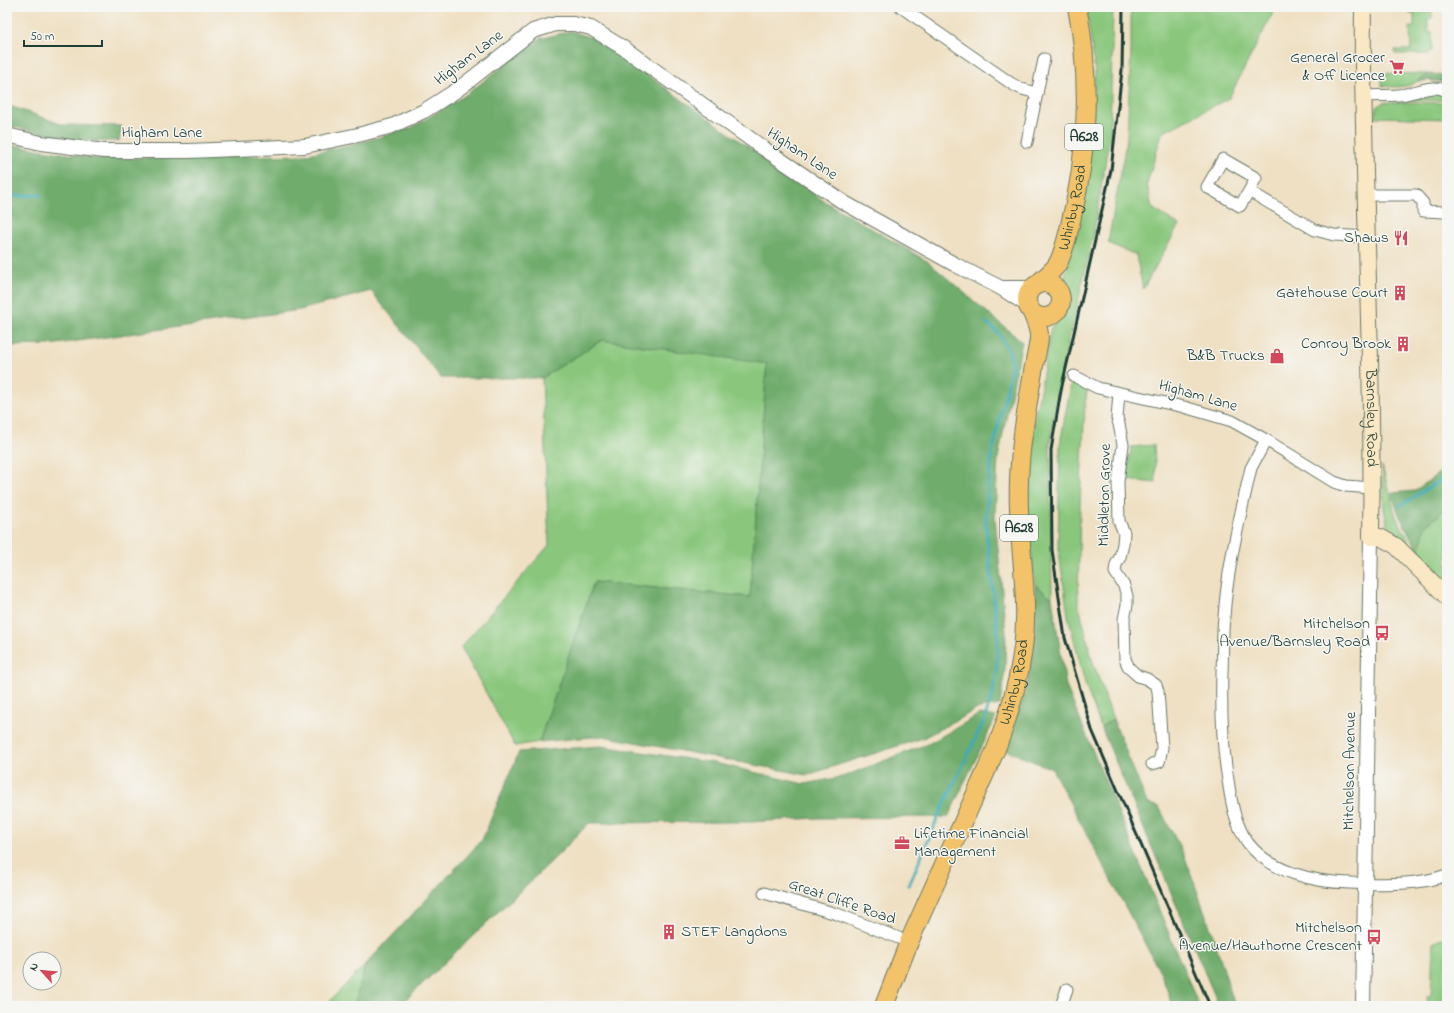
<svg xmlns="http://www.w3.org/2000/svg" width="1454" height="1013" font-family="'Indie Flower',sans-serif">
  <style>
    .green { fill: #8ac77d; stroke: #548258 }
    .forest { fill: #6fac6c; stroke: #477450 }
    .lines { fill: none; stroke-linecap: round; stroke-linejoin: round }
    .stream { stroke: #3babb7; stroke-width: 3 }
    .minor-casing { stroke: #687666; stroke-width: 13 }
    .tertiary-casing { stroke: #687666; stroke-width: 16 }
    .secondary-casing { stroke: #687666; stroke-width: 18 }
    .trunk-casing { stroke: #687666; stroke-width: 20 }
    .minor { stroke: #fff; stroke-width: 11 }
    .tertiary { stroke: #fff; stroke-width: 14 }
    .secondary { stroke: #fae7c3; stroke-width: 16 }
    .trunk { stroke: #f2c36a; stroke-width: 18 }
    .rail { stroke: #1f3d34; stroke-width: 3 }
    .labels { text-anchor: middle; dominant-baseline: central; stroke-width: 3; stroke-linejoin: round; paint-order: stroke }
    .shield { fill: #f6f6f2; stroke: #60746d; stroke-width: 1 }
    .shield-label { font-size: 15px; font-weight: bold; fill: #1f3d34 }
    .street-label { font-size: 16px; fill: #1f3d34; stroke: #f6f6f2 }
    .poi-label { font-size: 16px; fill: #1f3d34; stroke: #f6f6f2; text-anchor: end }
  </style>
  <rect width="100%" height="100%" fill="#f6f6f2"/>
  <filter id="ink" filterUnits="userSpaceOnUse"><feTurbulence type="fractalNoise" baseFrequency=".025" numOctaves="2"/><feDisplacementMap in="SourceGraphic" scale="8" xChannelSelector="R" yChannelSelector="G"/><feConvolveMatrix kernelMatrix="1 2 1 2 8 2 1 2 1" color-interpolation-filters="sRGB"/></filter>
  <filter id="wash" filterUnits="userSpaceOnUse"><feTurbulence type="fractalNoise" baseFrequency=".012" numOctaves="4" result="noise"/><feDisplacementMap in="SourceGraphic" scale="16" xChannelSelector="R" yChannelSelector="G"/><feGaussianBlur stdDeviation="0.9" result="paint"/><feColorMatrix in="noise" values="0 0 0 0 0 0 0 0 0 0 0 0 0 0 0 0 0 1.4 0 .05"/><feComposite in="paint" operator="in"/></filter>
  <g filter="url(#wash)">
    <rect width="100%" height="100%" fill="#efe0c3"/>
    <g class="green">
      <path d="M1086,7H1113L1110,133L1093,237L1062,370L1050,442L1052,598L1035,585L1026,503L1033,430L1051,328L1065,311L1071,293L1065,276L1088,172L1095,71Z"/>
      <path d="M1131,7H1276L1229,98L1162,133L1147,184L1152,208L1179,225L1143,289L1136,255L1108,243L1127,137L1131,51Z"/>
      <path d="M1410,7H1432V18L1428,19V32H1432V50L1429,54H1395V50H1411L1410,27H1414V14H1410Z"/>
      <path d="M1382,73L1426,74C1412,88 1401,88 1382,86Z"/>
      <path d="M1437,93L1447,97V100H1405L1417,94Z"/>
      <path d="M1384,102L1447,103V119L1376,117V107Z"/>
      <path d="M602,340L767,363L750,597L594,582L539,742L515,746L461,647L549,545L542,378Z"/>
      <path d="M1072,378L1088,387L1085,404L1080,504L1078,602L1092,659L1113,719L1101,727L1086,687L1068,616L1058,545L1060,444Z"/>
      <path d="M1154,445L1156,483L1127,480L1131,447Z"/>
      <path d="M1382,466L1396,517L1418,557L1388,528L1384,509Z"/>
      <path d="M1447,504V586L1437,576L1419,552L1425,526L1438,516Z"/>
      <path d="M1447,936V1006H1428L1427,996H1431L1433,943Z"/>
      <path d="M366,964L354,1006H325Z"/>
    </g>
    <g class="forest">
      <path d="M570,31L592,38L653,79L824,201L927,261L1022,342L998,458L995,517L1006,634L1005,670L1000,705L979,708L923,738L807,775L603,736L539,742L594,582L750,597L767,364L602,340L542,378H441L371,291L300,310L49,345L7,346V144L97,159L304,155L362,142L411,128L464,96L539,39Z"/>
      <path d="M1426,74L1447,75V83L1429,80L1418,82Z"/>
      <path d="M7,105L64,125L122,126L119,141H84L28,130L7,125Z"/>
      <path d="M1447,467V504L1438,516L1425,526L1419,552L1400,517L1391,493L1415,491Z"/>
      <path d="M1035,585L1052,598L1066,686L1199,1006H1173L1161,974L1052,769L1005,750L1027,686L1034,636Z"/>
      <path d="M980,714L996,717L948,817L817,818L752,822L589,823L557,856L399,1006H354L366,964L482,840L519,752L601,746L715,763L804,784L842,777L930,743Z"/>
      <path d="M1113,719L1147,803L1159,807L1185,857L1215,941L1235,1006H1219L1101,727Z"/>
    </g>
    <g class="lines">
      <g class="stream">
        <path d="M7,196L40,195"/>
        <path d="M1400,506L1447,476"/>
        <path d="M909,885L938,817L983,723L992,697L997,671L998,638L986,527L988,488L992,453L1012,367L1009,350L999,334L986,322"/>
      </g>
    </g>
  </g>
  <g filter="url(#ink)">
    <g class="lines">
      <g class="minor-casing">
        <g id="minor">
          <path d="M901,7L1012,84L1022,89L1037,93"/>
          <path d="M1364,96C1375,95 1387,96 1398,95C1416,94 1430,83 1447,91"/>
          <path d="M1027,142L1044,59"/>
          <path d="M1249,191L1240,206L1207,187L1223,159L1256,178L1249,191L1315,230L1334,235L1366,237"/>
          <path d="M1366,195H1416L1423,203V211L1445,212"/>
          <path d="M1074,376L1098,388L1184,407L1232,421L1266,440L1334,482L1346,486L1372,488"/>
          <path d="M1119,393L1117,418L1119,424L1123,445L1118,482L1119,521L1124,533L1123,544L1120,557L1116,565L1115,572L1124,586L1127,596V605L1124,619L1125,659L1129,668L1138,676L1147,679L1156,685L1158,691L1162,748L1159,762L1152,764"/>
          <path d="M1266,440L1251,468L1248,481C1238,526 1227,571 1224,617C1222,635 1223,654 1222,672C1221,708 1222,744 1228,780C1231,801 1235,825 1248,843C1270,872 1314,882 1349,883C1382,884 1416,886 1447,875"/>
          <path d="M764,893L837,914L909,942"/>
          <path d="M1061,1006L1067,989"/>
        </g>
      </g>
      <g class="tertiary-casing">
        <g id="tertiary">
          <path d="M7,135L41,143L104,151H189L305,146L358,135L392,126L424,111L457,90L533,31L556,24H574L591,28L625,49L763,148L843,202L954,264L1001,288L1029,306"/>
          <path d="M1001,288H1033"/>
          <path d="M1363,1006L1371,537"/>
        </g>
      </g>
      <g class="secondary-casing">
        <g id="secondary">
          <path id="s1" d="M1363,7C1362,61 1364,116 1365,171C1368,293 1373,415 1371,537H1380L1396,546L1447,597"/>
        </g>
      </g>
      <g class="trunk-casing">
        <g id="trunk">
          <circle cx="1044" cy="300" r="17"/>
          <path id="s2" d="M1037,285C1043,278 1054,271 1058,263C1064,252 1067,238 1070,225C1088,155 1091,78 1077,7"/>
          <path id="s3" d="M884,1006L909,942L996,749C1013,705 1027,652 1025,604C1024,563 1017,522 1019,481C1020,444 1027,408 1033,372C1034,363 1040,342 1039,334C1038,326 1034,318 1031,310"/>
        </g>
      </g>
      <use href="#minor" class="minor"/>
      <use href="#tertiary" class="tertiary"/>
      <use href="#secondary" class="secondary"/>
      <use href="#trunk" class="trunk"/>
      <path class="rail" d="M1123,7L1122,70L1111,170L1061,390L1051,450L1052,550L1065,638L1092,730L1210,1006"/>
    </g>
  </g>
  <defs>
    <g id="supermarket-bare" transform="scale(1.2)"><path d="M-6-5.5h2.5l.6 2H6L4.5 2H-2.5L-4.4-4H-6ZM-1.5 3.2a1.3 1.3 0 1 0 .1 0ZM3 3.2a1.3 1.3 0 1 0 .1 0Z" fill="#d1495b" stroke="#f6f6f2" stroke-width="2.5" paint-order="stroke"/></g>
    <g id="restaurant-bare" transform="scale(1.2)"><path d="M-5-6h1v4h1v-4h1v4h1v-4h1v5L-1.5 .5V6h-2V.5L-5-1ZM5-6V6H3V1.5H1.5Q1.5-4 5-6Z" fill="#d1495b" stroke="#f6f6f2" stroke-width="2.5" paint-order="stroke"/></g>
    <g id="building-bare" transform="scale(1.2)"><path d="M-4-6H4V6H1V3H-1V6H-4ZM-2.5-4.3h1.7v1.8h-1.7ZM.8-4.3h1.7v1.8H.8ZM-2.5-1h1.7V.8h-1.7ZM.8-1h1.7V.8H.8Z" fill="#d1495b" stroke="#f6f6f2" stroke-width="2.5" paint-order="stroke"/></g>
    <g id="shop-bare" transform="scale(1.2)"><path d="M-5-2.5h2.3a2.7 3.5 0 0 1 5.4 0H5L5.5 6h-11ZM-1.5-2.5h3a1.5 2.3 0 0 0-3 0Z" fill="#d1495b" stroke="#f6f6f2" stroke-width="2.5" paint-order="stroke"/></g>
    <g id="bus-bare" transform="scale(1.2)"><path d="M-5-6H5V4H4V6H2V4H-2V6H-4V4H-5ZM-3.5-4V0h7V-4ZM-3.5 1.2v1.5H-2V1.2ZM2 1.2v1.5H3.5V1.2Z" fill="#d1495b" stroke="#f6f6f2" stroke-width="2.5" paint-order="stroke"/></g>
    <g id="office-bare" transform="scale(1.2)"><path d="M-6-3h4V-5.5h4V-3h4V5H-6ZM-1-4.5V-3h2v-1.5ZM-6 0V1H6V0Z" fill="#d1495b" stroke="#f6f6f2" stroke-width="2.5" paint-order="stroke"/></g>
  </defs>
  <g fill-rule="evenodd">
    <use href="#supermarket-bare" x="1397" y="67"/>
    <use href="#restaurant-bare" x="1401" y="238"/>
    <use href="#building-bare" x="1400" y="293"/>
    <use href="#building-bare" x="1403" y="344"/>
    <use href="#shop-bare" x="1277" y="356"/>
    <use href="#bus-bare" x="1382" y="633"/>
    <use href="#office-bare" x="902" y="843"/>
    <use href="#building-bare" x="669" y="932"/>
    <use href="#bus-bare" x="1374" y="937"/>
  </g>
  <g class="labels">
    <g class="shield">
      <rect x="1065" y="124" width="38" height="26" rx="3"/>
      <rect x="1000" y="515" width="38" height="26" rx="3"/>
    </g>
    <g class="shield-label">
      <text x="1084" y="137">A628</text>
      <text x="1019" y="528">A628</text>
    </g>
    <g class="street-label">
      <text transform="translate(469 58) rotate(-37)">Higham Lane</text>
      <text x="162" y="133">Higham Lane</text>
      <text transform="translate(802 154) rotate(34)">Higham Lane</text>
      <text stroke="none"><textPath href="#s2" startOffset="88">Whinby Road</textPath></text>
      <text transform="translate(1198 396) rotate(16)">Higham Lane</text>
      <text stroke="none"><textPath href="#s1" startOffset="411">Barnsley Road</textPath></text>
      <text transform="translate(1105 495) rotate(-89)">Middleton Grove</text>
      <text stroke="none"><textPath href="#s3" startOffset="350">Whinby Road</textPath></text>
      <text transform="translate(1350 771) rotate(-89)">Mitchelson Avenue</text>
      <text transform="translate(842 902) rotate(19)">Great Cliffe Road</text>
    </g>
    <g class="poi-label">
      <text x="1385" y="58">General Grocer<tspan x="1385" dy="18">&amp; Off Licence</tspan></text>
      <text x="1389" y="238">Shaws</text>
      <text x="1388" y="293">Gatehouse Court</text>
      <text x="1391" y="344">Conroy Brook</text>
      <text x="1265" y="356">B&amp;B Trucks</text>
      <text x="1370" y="624">Mitchelson<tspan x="1370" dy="18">Avenue/Barnsley Road</tspan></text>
      <text x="914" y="834" text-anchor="start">Lifetime Financial<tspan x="914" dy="18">Management</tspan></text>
      <text x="1362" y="928">Mitchelson<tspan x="1362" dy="18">Avenue/Hawthorne Crescent</tspan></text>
      <text x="681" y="932" text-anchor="start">STEF Langdons</text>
    </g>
  </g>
  <rect width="1454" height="1013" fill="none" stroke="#f6f6f2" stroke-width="24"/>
  <g transform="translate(42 971) rotate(297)"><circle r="19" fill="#f6f6f2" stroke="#a0aca6"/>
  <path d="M0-3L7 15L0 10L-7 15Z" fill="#d1495b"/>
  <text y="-6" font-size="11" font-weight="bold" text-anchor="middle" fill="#1f3d34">N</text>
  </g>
  <path d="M24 40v6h78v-6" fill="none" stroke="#1f3d34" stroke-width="2"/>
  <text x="30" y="40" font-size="12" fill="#1f3d34" stroke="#f6f6f2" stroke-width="3" paint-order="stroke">50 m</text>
</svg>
